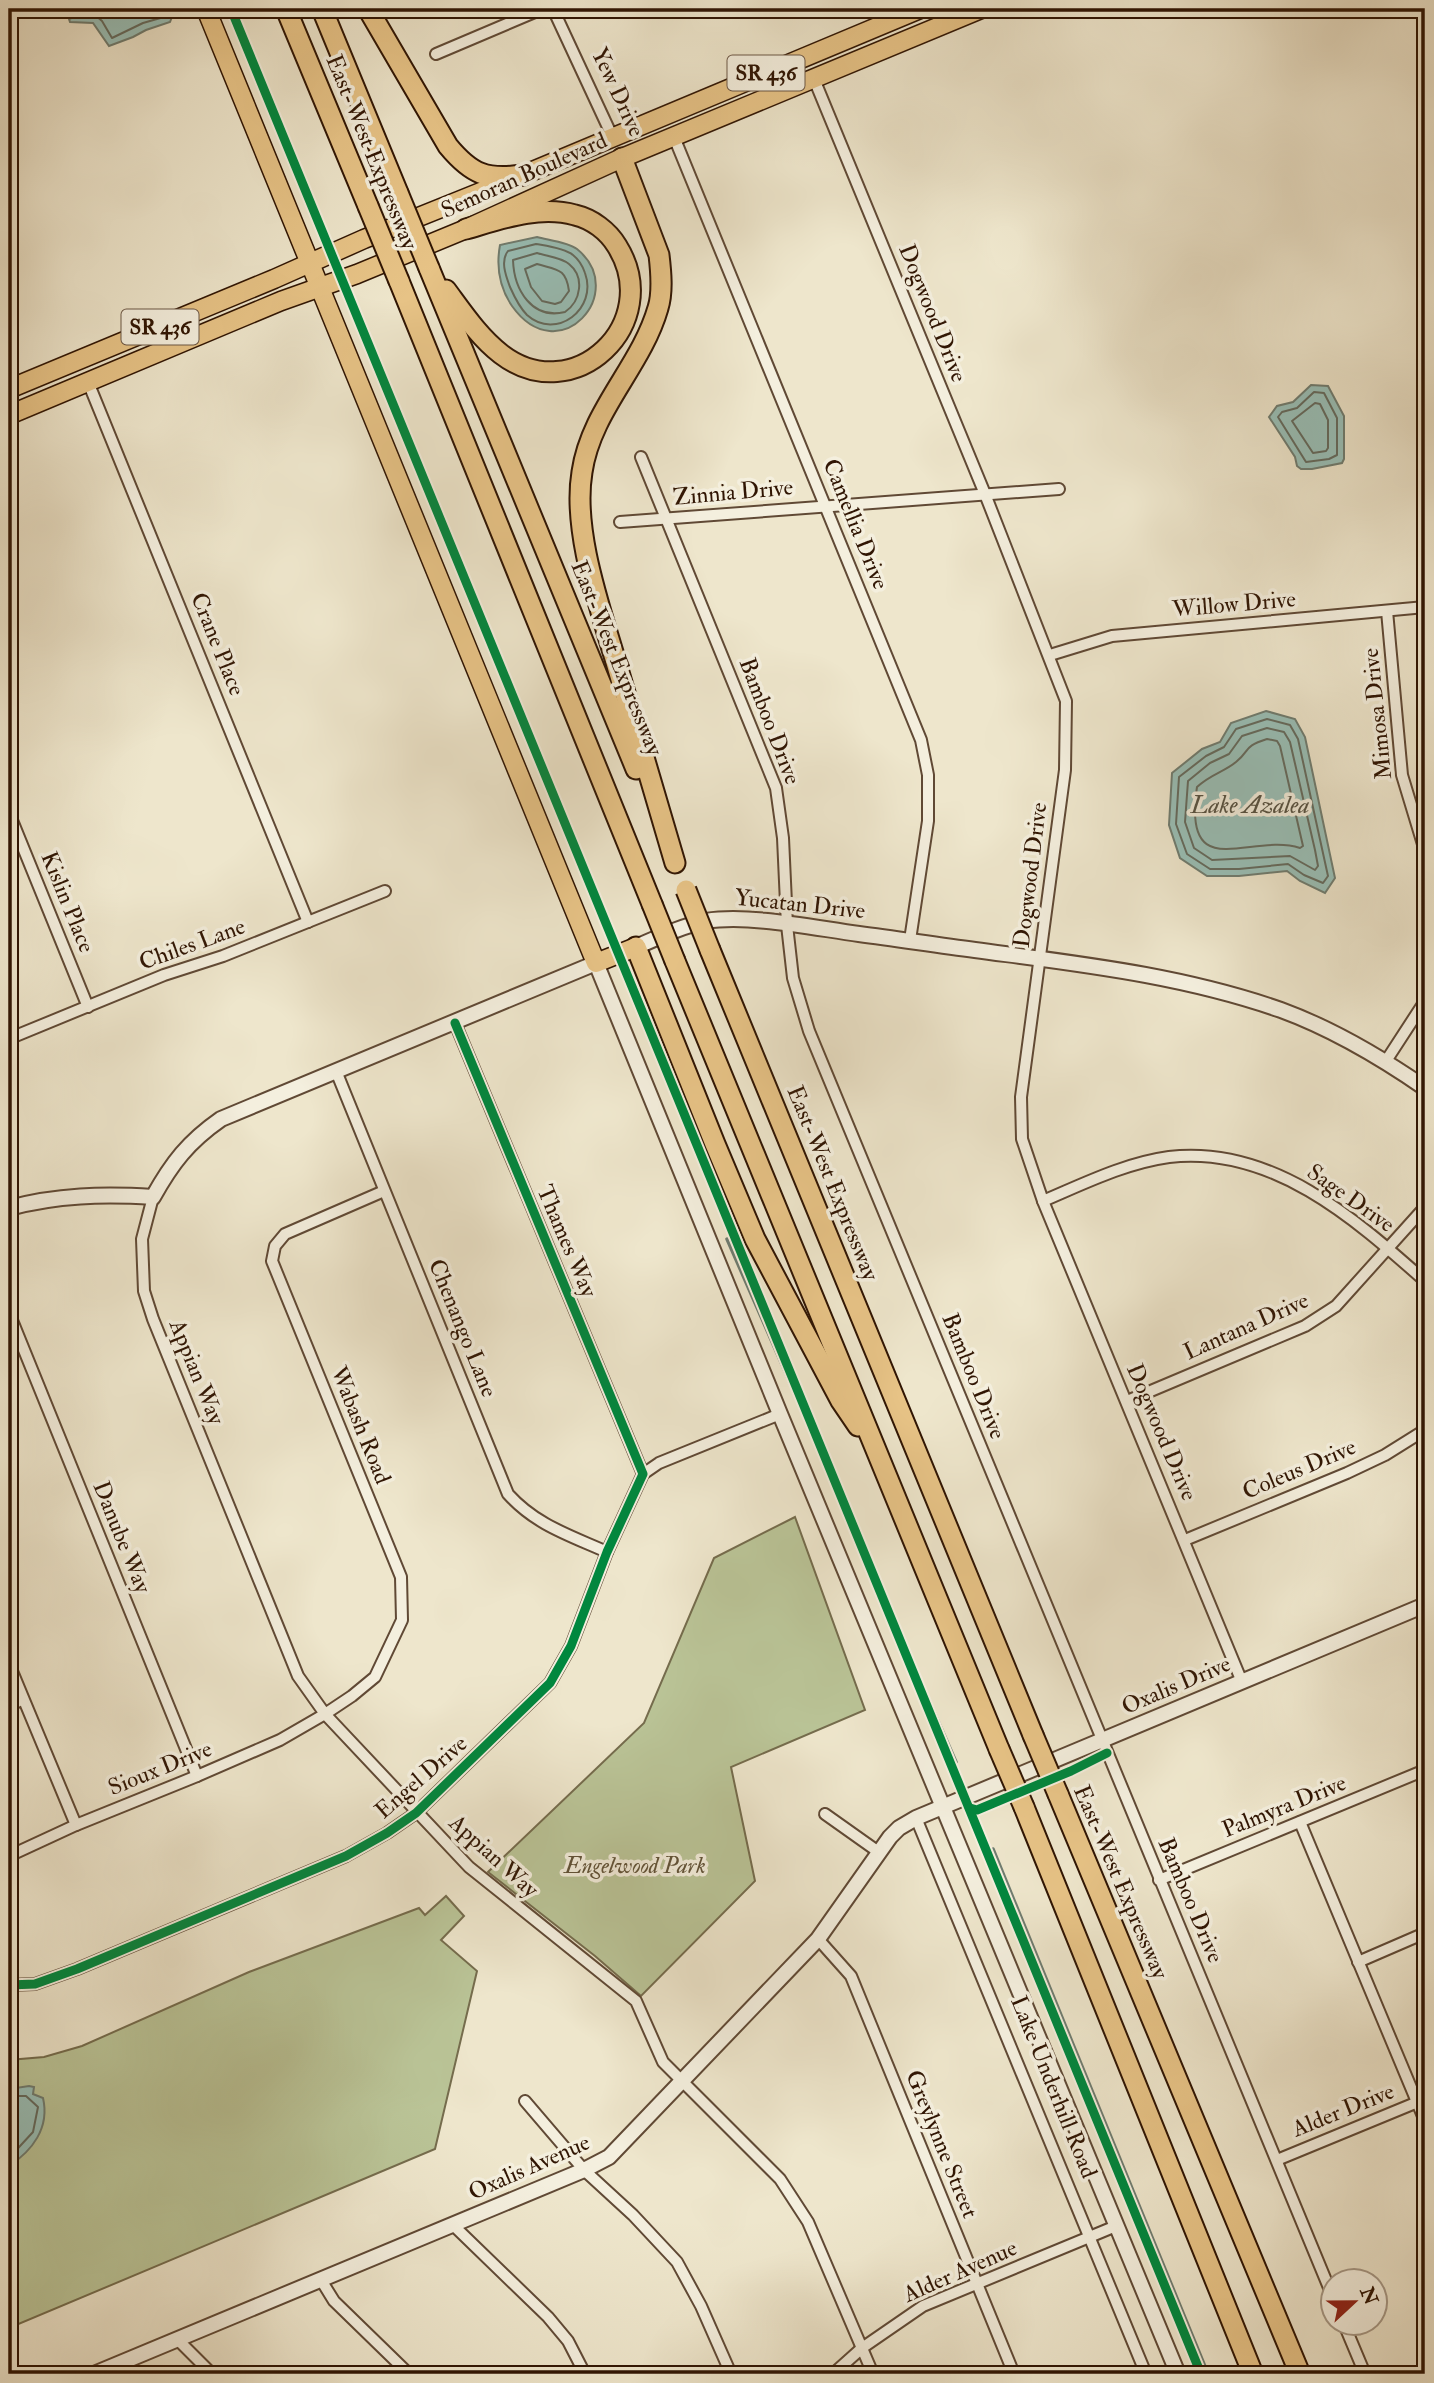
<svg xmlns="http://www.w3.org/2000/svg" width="1434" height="2383" font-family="'IM FELL Double Pica',serif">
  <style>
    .green { fill: #bac497; stroke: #756c4d; stroke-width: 2 }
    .water { fill: #99c0b8; stroke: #6f7c70; stroke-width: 2 }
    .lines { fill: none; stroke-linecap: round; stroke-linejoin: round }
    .shore { stroke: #646a5e; stroke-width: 2 }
    .stream { stroke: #6f7c70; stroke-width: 3.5 }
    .minor-casing { stroke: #604935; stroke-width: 14 }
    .tertiary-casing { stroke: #604935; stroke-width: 18 }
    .primary-casing { stroke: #301503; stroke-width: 21 }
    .motorway-casing { stroke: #301503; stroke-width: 23 }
    .minor { stroke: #f4efde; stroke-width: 10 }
    .tertiary { stroke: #f4efde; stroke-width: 14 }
    .primary { stroke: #e7c386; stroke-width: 18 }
    .motorway { stroke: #e7c386; stroke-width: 19 }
    .motorway-bridge-casing { stroke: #301503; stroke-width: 23; stroke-linecap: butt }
    .motorway-bridge { stroke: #e7c386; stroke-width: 19 }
    .cycleway-casing { stroke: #f4efde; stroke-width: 13 }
    .cycleway { stroke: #00873e; stroke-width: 9 }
    .labels { text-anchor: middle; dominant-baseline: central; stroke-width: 7; stroke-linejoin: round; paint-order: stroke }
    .shield { fill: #f4efde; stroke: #6b5645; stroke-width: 2 }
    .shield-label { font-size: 21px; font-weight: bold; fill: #301503 }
    .street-label { font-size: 23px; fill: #301503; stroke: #f4efde }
    .park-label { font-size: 23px; font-style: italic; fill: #605237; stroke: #f4efde }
    .water-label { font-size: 24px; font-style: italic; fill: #555142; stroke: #f4efde }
  </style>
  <rect width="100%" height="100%" fill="#eee6cc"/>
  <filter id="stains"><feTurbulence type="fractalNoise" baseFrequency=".00286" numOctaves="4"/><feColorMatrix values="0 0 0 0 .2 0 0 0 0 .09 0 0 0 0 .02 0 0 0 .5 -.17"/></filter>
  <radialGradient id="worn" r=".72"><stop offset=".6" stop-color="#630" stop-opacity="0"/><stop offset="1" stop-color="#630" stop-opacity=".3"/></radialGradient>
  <g class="green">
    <path d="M795,1517L865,1710L731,1767L755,1881L641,1996L595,1956L488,1872L644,1723L714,1558Z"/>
    <path d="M446,1896L464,1916L441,1940L477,1971L435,2149L9,2328V2060L44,2057L82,2046L249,1972L419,1908L425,1915Z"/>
  </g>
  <g class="water">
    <path d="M94,9H175L170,22L146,30L133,37L109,46L93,23L70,22L69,19Z"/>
    <path d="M537,237C548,240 568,242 577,249C630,292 559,372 512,306C499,287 496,267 500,245Z"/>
    <path d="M1311,385L1328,386L1344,416V459L1342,463L1312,469H1301L1297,466L1295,457L1269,417L1277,406L1293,402Z"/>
    <path d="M1266,711L1295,719L1305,737L1335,878L1325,893L1300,881L1287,871L1239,876H1207L1180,858L1169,825L1172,773L1202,749L1220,742L1231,723Z"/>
    <path d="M29,2086L34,2087L33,2094L43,2098C50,2128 32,2151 9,2166V2089Z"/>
  </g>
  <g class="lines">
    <g class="shore">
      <path d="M94,9L95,15L102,21L112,38L143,23L164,17L168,9"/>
      <path d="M536,244C547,246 564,248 573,255C578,259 583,267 585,273C598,309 556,341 527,315C520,308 514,296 510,287C506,276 500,261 508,251Z"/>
      <path d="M537,253C546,256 561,257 569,264C585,277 581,301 565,312C532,320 514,290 513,260Z"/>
      <path d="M537,264C557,270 566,268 569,291L561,302L555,304L542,301L531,287L525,269Z"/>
      <path d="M1314,392L1324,393L1337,418V455L1329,459L1306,462L1278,417L1282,412L1297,408Z"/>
      <path d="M1315,403L1320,404L1328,420V448L1326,451L1313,453L1292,421Z"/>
      <path d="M1267,719L1290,725L1298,739L1328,876L1323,883L1304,875L1288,864L1239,869H1210L1187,854L1176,824L1179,777L1206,756L1224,747L1236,729Z"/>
      <path d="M1267,728L1284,732L1290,742L1315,850L1318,866L1315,870L1290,856L1212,860L1194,848L1185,822L1188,781L1210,763L1229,754L1242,736Z"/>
      <path d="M1267,739L1277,741L1280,746L1303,846L1300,848C1251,832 1182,887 1197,787C1211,774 1224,772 1236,762C1252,749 1242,747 1267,739Z"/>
      <path d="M9,2096H26L38,2107L33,2132L9,2158"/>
    </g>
    <g class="stream">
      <path d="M727,1239L956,1762"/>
      <path d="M993,1849L1208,2374"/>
    </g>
    <g class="minor-casing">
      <g id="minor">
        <path d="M553,9L613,138"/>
        <path d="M436,54L542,9"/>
        <path d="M814,79L985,494L1066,701L1065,770L1021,1097L1022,1139L1043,1201L1242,1682"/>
        <path d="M674,137L921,740L928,775V821L910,940"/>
        <path d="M88,382L308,922"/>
        <path d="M641,457L776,788L783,838L787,925L793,978L809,1031L1332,2295"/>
        <path d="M620,522L1059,489"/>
        <path d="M1387,611L1402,775L1425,851"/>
        <path d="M1050,655L1112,636L1425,607"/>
        <path d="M9,813L88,1007"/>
        <path d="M455,1023L643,1474"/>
        <path d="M13,1037L164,975L223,956L385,891"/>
        <path d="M1386,1061L1425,1001"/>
        <path d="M336,1071L508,1494C536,1525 569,1535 607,1552"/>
        <path d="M153,1197L142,1239L144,1291L153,1319L298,1676L325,1714L469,1867L636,2001L663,2062L780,2179L808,2222L873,2374"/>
        <path d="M1043,1201C1083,1184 1125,1163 1169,1157C1272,1145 1354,1218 1425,1281"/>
        <path d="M9,1313L197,1776"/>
        <path d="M1127,1401L1305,1326L1336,1306L1425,1207"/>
        <path d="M1185,1540L1347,1473L1385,1455L1425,1430"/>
        <path d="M9,1664L76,1825"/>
        <path d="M9,1706L23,1699"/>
        <path d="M825,1814L880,1853"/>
        <path d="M916,1818L1146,2374"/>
        <path d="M1300,1822L1425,2121"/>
        <path d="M9,1856L76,1825L197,1776L280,1740L325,1714L352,1696L375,1677L402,1620L401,1577L272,1261L275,1246L285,1234L384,1191"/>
        <path d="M1159,1880L1425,1770"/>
        <path d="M818,1939L851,1976L1014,2374"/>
        <path d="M1358,1962L1425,1933"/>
        <path d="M9,1985L35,1984L77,1969L346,1856L387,1833L416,1813L550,1683L571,1646L607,1552L643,1474L659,1463L780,1414"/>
        <path d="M525,2101L584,2170L633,2215L677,2262L701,2306L731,2374"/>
        <path d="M1277,2160L1425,2099"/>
        <path d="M453,2225L548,2317L568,2341L585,2374"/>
        <path d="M321,2280L334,2301L409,2374"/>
        <path d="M1344,2324L1365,2374"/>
        <path d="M177,2339L212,2374"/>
        <path d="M833,2374L862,2348L923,2306L1116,2226"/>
      </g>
    </g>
    <g class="tertiary-casing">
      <g id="tertiary">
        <path d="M636,947C659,937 682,926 706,921C750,914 814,928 859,934C898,939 936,945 975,950C1079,964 1181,975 1281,1010C1333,1029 1380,1057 1425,1088"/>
        <path d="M9,1208C57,1195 103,1194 153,1197C172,1163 188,1142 221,1119L596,963L780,1414L1178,2374"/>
        <path d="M94,2374L584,2170L609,2157L818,1939L890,1837L899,1828L916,1818L1425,1605"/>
      </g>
    </g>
    <g class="primary-casing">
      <g id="primary">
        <path d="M206,9L596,963L636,947"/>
        <path d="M9,389L274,279L364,239L523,175L920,9"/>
        <path d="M9,415L281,301L357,274L466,229L622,158L981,9"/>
      </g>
    </g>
    <g class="motorway-casing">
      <g id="motorway">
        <path d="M286,9L368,206"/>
        <path d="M322,9L398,193"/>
        <path d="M368,9L448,146C472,175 487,180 523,175"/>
        <path d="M622,158L659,255C661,272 663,292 658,308C641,367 591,410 582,472C572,532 601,610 618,669C637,734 656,799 675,863"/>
        <path d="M429,268L636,769"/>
        <path d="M399,281L652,904"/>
        <path d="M446,290C463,313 479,337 501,354C574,410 665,323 617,246C608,231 592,219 575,215C539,205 501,219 466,229"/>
        <path d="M636,947L715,1144L755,1239L841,1401L858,1426"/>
        <path d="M710,950L1033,1735"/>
        <path d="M675,961L999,1749"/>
        <path d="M1058,1794L1300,2374"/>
        <path d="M1024,1807L1253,2374"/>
      </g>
    </g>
    <use href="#minor" class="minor"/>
    <use href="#tertiary" class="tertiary"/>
    <use href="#primary" class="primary"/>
    <use href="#motorway" class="motorway"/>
    <g class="motorway-bridge-casing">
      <g id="motorway-bridge">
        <path d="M398,193L429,268"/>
        <path d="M368,206L399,281"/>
        <path d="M686,890L710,950"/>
        <path d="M652,904L675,961"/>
        <path d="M1033,1735L1058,1794"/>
        <path d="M999,1749L1024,1807"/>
      </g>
    </g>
    <use href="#motorway-bridge" class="motorway-bridge"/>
    <g class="cycleway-casing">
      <g id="cycleway">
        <path d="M231,9L1201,2374"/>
        <path d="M970,1808L977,1810L1071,1771L1107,1753"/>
        <path d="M9,1985L35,1984L77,1969L346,1856L387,1833L416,1813L550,1683L571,1646L607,1552L643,1474L455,1023"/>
      </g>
    </g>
    <use href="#cycleway" class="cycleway"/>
  </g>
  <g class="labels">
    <g class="shield">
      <rect x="727.5" y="55.5" width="77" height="35" rx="5"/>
      <rect x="121.5" y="309.5" width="77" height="35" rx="5"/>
    </g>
    <g class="shield-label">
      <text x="766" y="73">SR 436</text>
      <text x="160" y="327">SR 436</text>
    </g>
    <g class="street-label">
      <text transform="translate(618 92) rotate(65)">Yew Drive</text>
      <text transform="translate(372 152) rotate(68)">East-West Expressway</text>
      <text transform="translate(524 175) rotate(-24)">Semoran Boulevard</text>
      <text transform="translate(933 313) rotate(68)">Dogwood Drive</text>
      <text transform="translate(733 492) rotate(-5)">Zinnia Drive</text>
      <text transform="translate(856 524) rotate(68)">Camellia Drive</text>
      <text transform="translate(1234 604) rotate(-5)">Willow Drive</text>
      <text transform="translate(218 644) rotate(68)">Crane Place</text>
      <text transform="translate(617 658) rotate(68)">East-West Expressway</text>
      <text transform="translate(1377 714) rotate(-96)">Mimosa Drive</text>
      <text transform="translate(770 721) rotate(69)">Bamboo Drive</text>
      <text transform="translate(1030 875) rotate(-83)">Dogwood Drive</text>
      <text transform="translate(68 902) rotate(68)">Kislin Place</text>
      <text transform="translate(800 904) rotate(6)">Yucatan Drive</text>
      <text transform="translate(192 944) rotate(-20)">Chiles Lane</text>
      <text transform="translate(833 1183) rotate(68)">East-West Expressway</text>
      <text transform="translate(1351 1198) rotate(35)">Sage Drive</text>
      <text transform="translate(567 1241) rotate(67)">Thames Way</text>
      <text transform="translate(1246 1326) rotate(-24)">Lantana Drive</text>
      <text transform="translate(463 1328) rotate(68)">Chenango Lane</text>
      <text transform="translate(197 1372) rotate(68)">Appian Way</text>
      <text transform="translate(974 1376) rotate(68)">Bamboo Drive</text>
      <text transform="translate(361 1425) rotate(68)">Wabash Road</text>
      <text transform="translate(1162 1432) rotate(67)">Dogwood Drive</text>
      <text transform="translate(1299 1469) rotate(-23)">Coleus Drive</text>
      <text transform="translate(122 1537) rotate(68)">Danube Way</text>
      <text transform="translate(1176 1685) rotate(-23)">Oxalis Drive</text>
      <text transform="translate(160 1768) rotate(-22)">Sioux Drive</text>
      <text transform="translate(421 1777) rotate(-41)">Engel Drive</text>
      <text transform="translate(1284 1806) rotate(-22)">Palmyra Drive</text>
      <text transform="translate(494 1856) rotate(42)">Appian Way</text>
      <text transform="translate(1121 1882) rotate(67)">East-West Expressway</text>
      <text transform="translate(1191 1900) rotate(67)">Bamboo Drive</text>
      <text transform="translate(1054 2087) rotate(68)">Lake Underhill Road</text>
      <text transform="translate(1343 2110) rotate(-22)">Alder Drive</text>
      <text transform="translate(942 2144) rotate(68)">Greylynne Street</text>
      <text transform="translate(529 2167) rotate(-24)">Oxalis Avenue</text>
      <text transform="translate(960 2271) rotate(-24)">Alder Avenue</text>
    </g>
    <g class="park-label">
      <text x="635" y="1865">Engelwood Park</text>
    </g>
    <g class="water-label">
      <text x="1250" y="805">Lake Azalea</text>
    </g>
  </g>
  <rect width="1434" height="2383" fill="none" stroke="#eee6cc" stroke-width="35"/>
  <rect x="10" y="10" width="1413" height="2362" fill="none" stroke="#301503" stroke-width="3.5"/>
  <rect x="18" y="18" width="1399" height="2348" fill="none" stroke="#301503" stroke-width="2"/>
  <g transform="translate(1354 2302) rotate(68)"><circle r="33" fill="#f4efde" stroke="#a69886" stroke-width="2"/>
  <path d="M0-5L12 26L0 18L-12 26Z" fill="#8f2418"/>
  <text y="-10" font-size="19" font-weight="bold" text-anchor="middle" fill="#301503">N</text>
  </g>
  <rect width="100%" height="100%" filter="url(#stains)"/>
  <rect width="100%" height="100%" fill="url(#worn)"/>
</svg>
